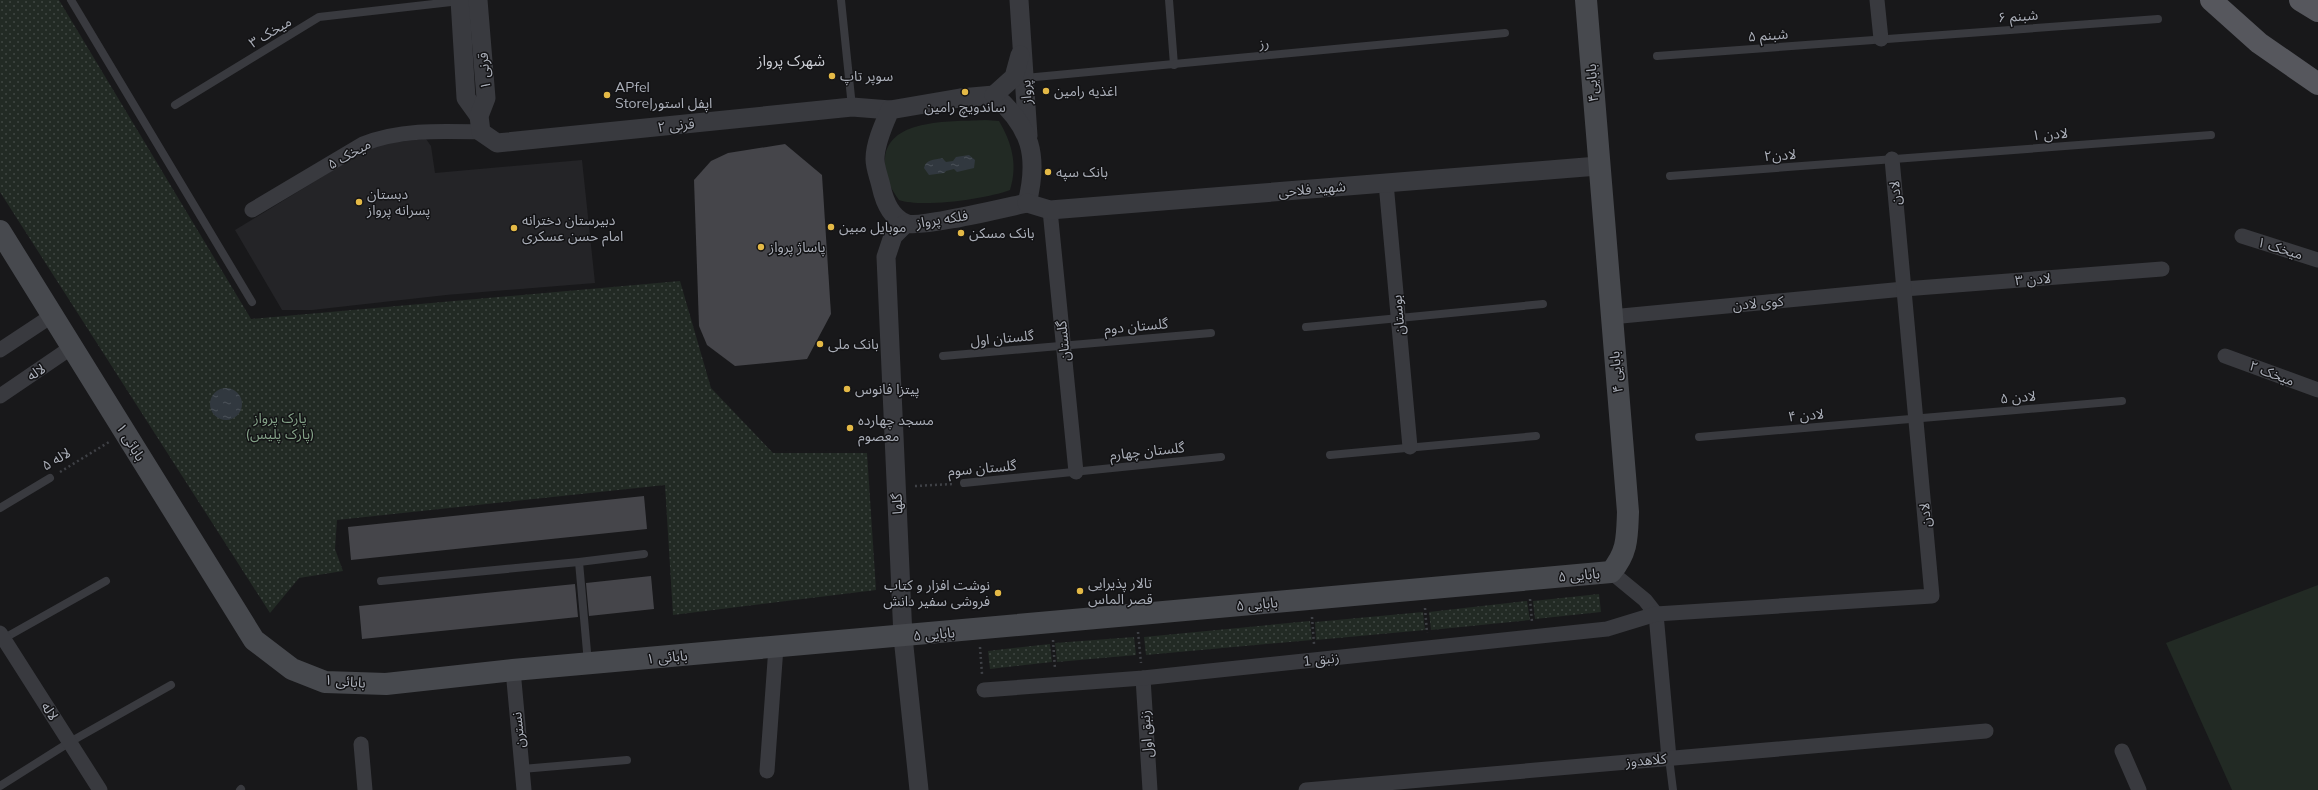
<svg xmlns="http://www.w3.org/2000/svg" width="2318" height="790" font-family="Mulish,'Noto Sans Arabic',sans-serif">
  <style>
    .built { fill: #242427 }
    .green { fill: #222a24 }
    .park { fill: url(#park-dots) }
    .water { fill: url(#water-ripples) }
    .building { fill: #45454a }
    .lines { fill: none; stroke-linecap: round; stroke-linejoin: round }
    .path { stroke: #3f4146; stroke-width: 2.5; stroke-dasharray: 2 3; stroke-linecap: butt }
    .service { stroke: #393a3f; stroke-width: 8 }
    .minor { stroke: #393a3f; stroke-width: 15 }
    .tertiary { stroke: #393a3f; stroke-width: 19 }
    .secondary { stroke: #47494e; stroke-width: 22 }
    .primary { stroke: #56575d; stroke-width: 22 }
    .poi-dot { fill: #e4b946; stroke: #131315; stroke-width: 1.5 }
    .labels { text-anchor: middle; dominant-baseline: central; stroke-width: 3; stroke-linejoin: round; paint-order: stroke }
    .street-label { font-size: 14px; fill: #abafb9; stroke: #131315 }
    .poi-label { font-size: 14px; fill: #abafb9; stroke: #131315; text-anchor: start }
    .park-label { font-size: 14px; fill: #84a288; stroke: #131315 }
    .neighbourhood-label { font-size: 15px; fill: #ccced5; stroke: #131315 }
  </style>
  <defs>
    <pattern id="park-dots" width="8" height="8" patternUnits="userSpaceOnUse"><rect width="8" height="8" fill="#222a24"/><path d="M2 2h.1M6 6h.1" fill="none" stroke="#3f4642" stroke-width="1.8" stroke-linecap="round"/></pattern>
    <pattern id="water-ripples" width="26" height="14" patternUnits="userSpaceOnUse"><rect width="26" height="14" fill="#31383f"/><path d="M2 4q2-2 4 0t4 0M15 11q2-2 4 0t4 0" fill="none" stroke="#4c5259"/></pattern>
  </defs>
  <rect width="100%" height="100%" fill="#18181a"/>
  <path class="built" d="M426,139L431,146L435,173L582,160L595,283L446,295L312,310H282L235,230L376,144Z"/>
  <g class="green">
    <path d="M985,120L999,121C1012,143 1018,165 1010,190C986,199 922,208 899,200C890,188 883,173 885,158C889,117 955,122 985,120Z"/>
    <path d="M2318,585V790H2232L2166,643Z"/>
  </g>
  <g class="park">
    <path d="M0,0H59L251,319L680,281L711,388L773,453H867L876,590L673,615L665,485L337,520L335,549L343,571L299,578L270,613L0,192Z"/>
    <path d="M1599,594L1601,612L1535,619L1533,601Z"/>
    <path d="M1527,601L1530,620L1431,630L1429,612Z"/>
    <path d="M1423,612L1425,630L1316,640L1315,622Z"/>
    <path d="M1310,621L1312,640L1146,655L1144,637Z"/>
    <path d="M1134,637L1136,655L1057,662L1055,643Z"/>
    <path d="M1050,644L1052,662L990,669L988,651Z"/>
  </g>
  <g class="water">
    <path d="M969,155L975,160L974,168L957,172L954,169L946,171L944,173L929,175L924,168C926,159 934,160 942,158L946,162L953,161L956,157Z"/>
    <circle cx="226" cy="404" r="16"/>
  </g>
  <g class="building">
    <path d="M785,144L822,175L831,314L807,359L735,366L707,345L699,326L694,180L711,161L728,153Z"/>
    <path d="M644,496L647,529L351,560L348,527Z"/>
    <path d="M651,576L654,609L589,616L586,583Z"/>
    <path d="M575,584L578,617L362,639L359,606Z"/>
  </g>
  <g class="lines">
    <g class="path">
      <path d="M60,472L109,442"/>
      <path d="M915,486L953,484"/>
      <path d="M1530,599L1532,622"/>
      <path d="M1425,608L1427,633"/>
      <path d="M1312,617L1314,644"/>
      <path d="M1138,632L1141,663"/>
      <path d="M1053,640L1055,669"/>
      <path d="M980,647L982,674"/>
    </g>
    <g class="service">
      <path d="M71,0L252,302"/>
      <path d="M841,0L852,107"/>
      <path d="M1169,0L1174,65"/>
      <path d="M1657,56L2158,19"/>
      <path d="M1025,78L1505,33"/>
      <path d="M175,105L319,17L460,1"/>
      <path d="M1670,176L2211,135"/>
      <path d="M1306,327L1543,304"/>
      <path d="M943,356L1211,333"/>
      <path d="M1699,437L2122,401"/>
      <path d="M1330,455L1536,436"/>
      <path d="M964,483L1221,457"/>
      <path d="M0,508L50,478"/>
      <path d="M579,562L588,663"/>
      <path d="M381,581L579,562L644,554"/>
      <path d="M1,640L106,581"/>
      <path d="M1669,758L1673,790"/>
      <path d="M522,769L627,760"/>
      <path d="M0,786L70,742L171,685"/>
      <path d="M240,790L241,789"/>
    </g>
    <g class="minor">
      <path d="M1877,0L1881,39"/>
      <path d="M1386,183L1410,447"/>
      <path d="M252,210L363,144C400,129 442,131 481,132"/>
      <path d="M1050,210L1076,472"/>
      <path d="M2242,236L2318,260"/>
      <path d="M1611,317L1904,289L2162,269"/>
      <path d="M0,350L53,315"/>
      <path d="M2225,356L2318,390"/>
      <path d="M0,396L72,347"/>
      <path d="M1611,572L1645,600L1656,614L1669,758"/>
      <path d="M0,633L100,790"/>
      <path d="M513,670L524,790"/>
      <path d="M1143,678L1150,790"/>
      <path d="M984,690L1143,678L1607,629L1656,614L1932,596L1892,159"/>
      <path d="M361,744L365,790"/>
      <path d="M2122,751L2139,790"/>
      <path d="M767,771L776,647"/>
      <path d="M1306,790L1986,731"/>
    </g>
    <g class="tertiary">
      <path d="M460,0L466,98L479,116"/>
      <path d="M478,0L486,98L479,116L481,132L497,143L852,107L890,110"/>
      <path d="M1019,0L1028,136"/>
      <path d="M994,95C1031,127 1039,156 1027,203C1008,207 917,229 905,223C891,217 884,200 881,186C879,177 875,168 875,159C875,143 884,124 890,110L960,98Z"/>
      <path d="M994,95L1014,77L1020,55"/>
      <path d="M1027,203L1050,210L1598,166"/>
      <path d="M905,224L893,236L886,257L903,637L919,790"/>
    </g>
    <path class="secondary" d="M0,231L254,640L292,669L325,682L386,684L513,670L1611,572C1628,552 1627,537 1628,512L1586,0"/>
    <g class="primary">
      <path d="M2211,0L2259,43L2318,84"/>
      <path d="M2300,0L2318,11"/>
    </g>
  </g>
  <g class="poi-dot">
    <circle cx="832" cy="76" r="4"/>
    <circle cx="1046" cy="91" r="4"/>
    <circle cx="965" cy="92" r="4"/>
    <circle cx="607" cy="95" r="4"/>
    <circle cx="1048" cy="172" r="4"/>
    <circle cx="359" cy="202" r="4"/>
    <circle cx="831" cy="227" r="4"/>
    <circle cx="514" cy="228" r="4"/>
    <circle cx="961" cy="233" r="4"/>
    <circle cx="761" cy="247" r="4"/>
    <circle cx="820" cy="344" r="4"/>
    <circle cx="847" cy="389" r="4"/>
    <circle cx="850" cy="428" r="4"/>
    <circle cx="1080" cy="591" r="4"/>
    <circle cx="998" cy="593" r="4"/>
  </g>
  <g class="labels">
    <g class="street-label">
      <text transform="translate(2018 16) rotate(-4)">شبنم ۶</text>
      <text transform="translate(270 32) rotate(-31)">میخک ۳</text>
      <text transform="translate(1768 35) rotate(-4)">شبنم ۵</text>
      <text transform="translate(1264 43) rotate(-6)">رز</text>
      <text transform="translate(484 71) rotate(-95)">قرنی ۱</text>
      <text transform="translate(1592 83) rotate(-94)">بابایی۴</text>
      <text transform="translate(1026 92) rotate(-93)">پرواز</text>
      <text transform="translate(676 125) rotate(-6)">قرنی ۲</text>
      <text transform="translate(2050 134) rotate(-4)">لادن ۱</text>
      <text transform="translate(349 154) rotate(-29)">میخک ۵</text>
      <text transform="translate(1780 155) rotate(-4)">لادن۲</text>
      <text transform="translate(1312 189) rotate(-5)">شهید فلاحی</text>
      <text transform="translate(1895 193) rotate(-95)">لادن</text>
      <text transform="translate(942 219) rotate(-9)">فلکه پرواز</text>
      <text transform="translate(2280 248) rotate(17)">میخک ۱</text>
      <text transform="translate(2033 279) rotate(-4)">لادن ۳</text>
      <text transform="translate(1758 303) rotate(-5)">کوی لادن</text>
      <text transform="translate(1398 315) rotate(-95)">بوستان</text>
      <text transform="translate(1136 326) rotate(-5)">گلستان دوم</text>
      <text transform="translate(1002 338) rotate(-5)">گلستان اول</text>
      <text transform="translate(1063 341) rotate(-96)">گلستان</text>
      <text transform="translate(36 372) rotate(-34)">لاله</text>
      <text transform="translate(1616 372) rotate(-95)">بابایی ۴</text>
      <text transform="translate(2272 373) rotate(21)">میخک ۲</text>
      <text transform="translate(2018 397) rotate(-5)">لادن ۵</text>
      <text transform="translate(1806 415) rotate(-5)">لادن ۴</text>
      <text transform="translate(131 442) rotate(58)">بابائی ۱</text>
      <text transform="translate(1147 451) rotate(-6)">گلستان چهارم</text>
      <text transform="translate(56 459) rotate(-31)">لاله ۵</text>
      <text transform="translate(982 468) rotate(-5)">گلستان سوم</text>
      <text transform="translate(897 504) rotate(-93)">گلها</text>
      <text transform="translate(1925 515) rotate(-95)">لادن</text>
      <text transform="translate(1579 575) rotate(-5)">۵ بابایی</text>
      <text transform="translate(1257 604) rotate(-5)">۵ بابایی</text>
      <text transform="translate(934 634) rotate(-5)">۵ بابایی</text>
      <text transform="translate(667 657) rotate(-5)">بابائی ۱</text>
      <text transform="translate(1321 659) rotate(-6)">زنبق 1</text>
      <text transform="translate(345 681) rotate(5)">بابائی ۱</text>
      <text transform="translate(50 711) rotate(57)">لاله</text>
      <text transform="translate(518 730) rotate(-96)">نسترن</text>
      <text transform="translate(1146 734) rotate(-94)">زنبق اول</text>
      <text transform="translate(1646 760) rotate(-5)">کلاهدوز</text>
    </g>
    <g class="poi-label">
      <text x="840" y="76">سوپر تاپ</text>
      <text x="615" y="87">APfel<tspan x="615" dy="16">Store|اپفل استور</tspan></text>
      <text x="1054" y="91">اغذیه رامین</text>
      <text x="965" y="107" text-anchor="middle">ساندویچ رامین</text>
      <text x="1056" y="172">بانک سپه</text>
      <text x="367" y="194">دبستان<tspan x="367" dy="16">پسرانه پرواز</tspan></text>
      <text x="522" y="220">دبیرستان دخترانه<tspan x="522" dy="16">امام حسن عسکری</tspan></text>
      <text x="839" y="227">موبایل مبین</text>
      <text x="969" y="233">بانک مسکن</text>
      <text x="769" y="247">پاساژ پرواز</text>
      <text x="828" y="344">بانک ملی</text>
      <text x="855" y="389">پیتزا فانوس</text>
      <text x="858" y="420">مسجد چهارده<tspan x="858" dy="16">معصوم</tspan></text>
      <text x="1088" y="583">تالار پذیرایی<tspan x="1088" dy="16">قصر الماس</tspan></text>
      <text x="990" y="585" text-anchor="end">نوشت افزار و کتاب<tspan x="990" dy="16">فروشی سفیر دانش</tspan></text>
    </g>
    <g class="park-label">
      <text x="280" y="418">پارک پرواز<tspan x="280" dy="16">(پارک پلیس)</tspan></text>
    </g>
    <g class="neighbourhood-label">
      <text x="791" y="60">شهرک پرواز</text>
    </g>
  </g>
</svg>
